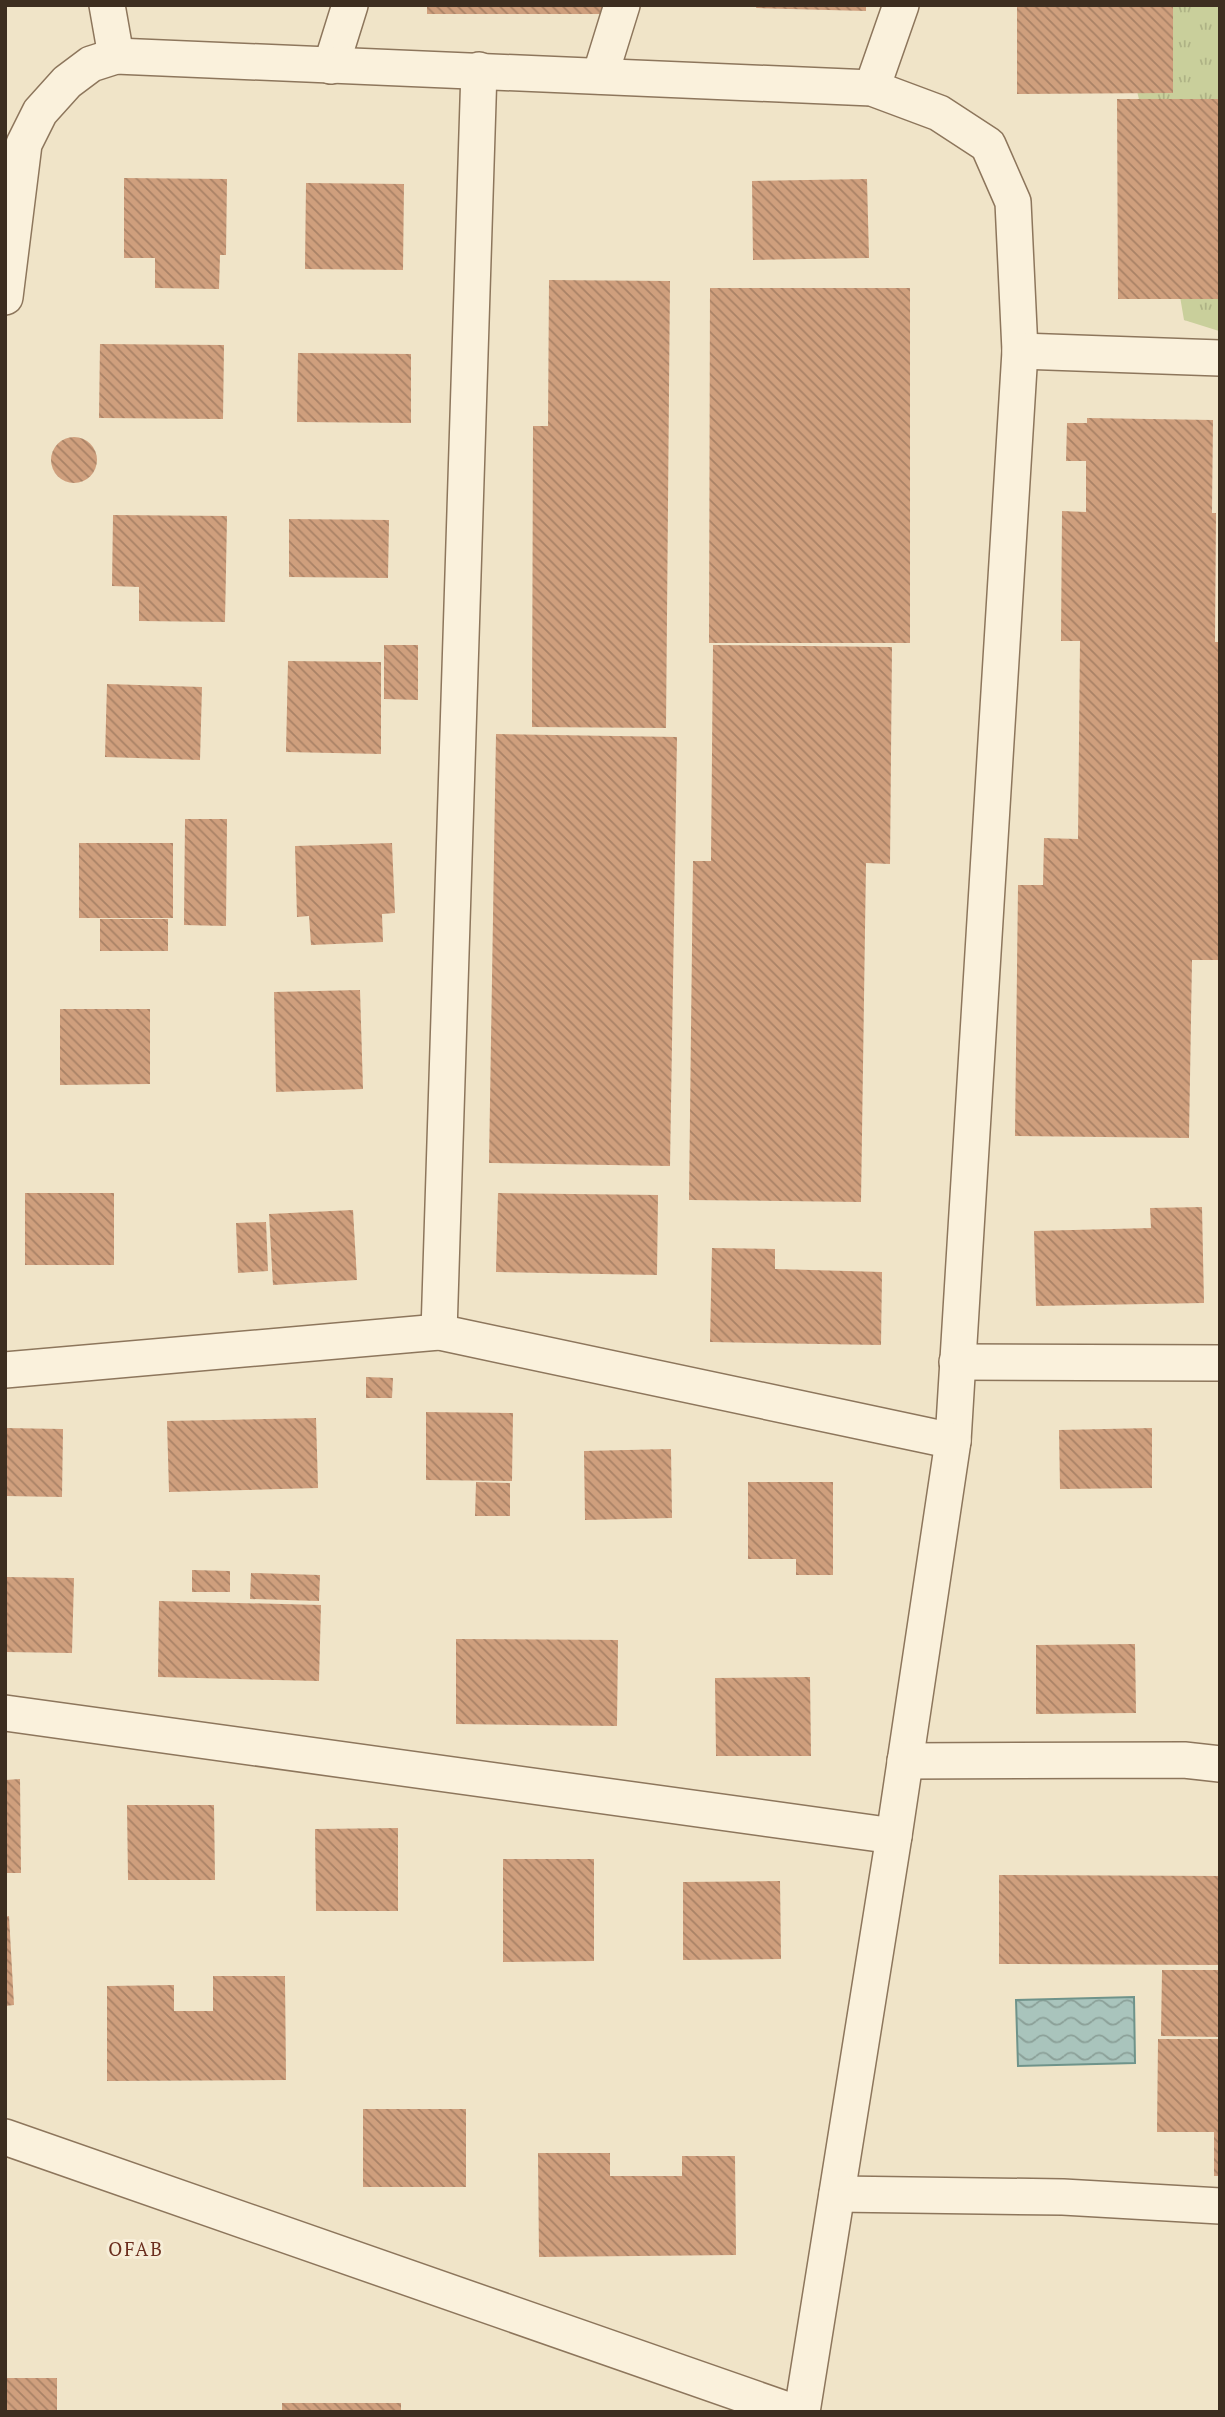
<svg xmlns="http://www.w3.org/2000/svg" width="1225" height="2417" font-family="'PT Serif',serif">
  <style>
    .grass { fill: url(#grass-tufts) }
    .water { fill: url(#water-waves); stroke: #6f938a; stroke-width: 2 }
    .building { fill: url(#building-back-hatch) }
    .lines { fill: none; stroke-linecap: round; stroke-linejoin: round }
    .street-casing { stroke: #8d765c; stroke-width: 38 }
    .street { stroke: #faf1dc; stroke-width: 35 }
    .labels { text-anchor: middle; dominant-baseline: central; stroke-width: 6; stroke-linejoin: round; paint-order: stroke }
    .neighbourhood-label { font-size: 19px; letter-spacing: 2px; fill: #6b2e1e; stroke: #f7eed8 }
  </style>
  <defs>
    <pattern id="grass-tufts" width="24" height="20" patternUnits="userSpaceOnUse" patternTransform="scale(1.75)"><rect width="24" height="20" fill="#c9cf9b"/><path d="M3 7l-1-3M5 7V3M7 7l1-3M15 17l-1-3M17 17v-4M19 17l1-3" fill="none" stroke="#aeb285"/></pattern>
    <pattern id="water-waves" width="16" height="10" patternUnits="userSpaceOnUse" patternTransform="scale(1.75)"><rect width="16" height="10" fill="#a9c4bc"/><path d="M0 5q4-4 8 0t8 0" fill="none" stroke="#8ba098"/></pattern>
    <pattern id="building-back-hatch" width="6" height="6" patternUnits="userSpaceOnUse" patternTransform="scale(1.75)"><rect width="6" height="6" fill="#cf9f7d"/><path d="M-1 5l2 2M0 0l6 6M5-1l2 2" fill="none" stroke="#a98266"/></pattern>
  </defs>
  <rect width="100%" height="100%" fill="#f0e4c8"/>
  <path class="grass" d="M1136,5H1220L1219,331L1184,320L1160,179L1129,61Z"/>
  <path class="water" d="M1134,1997L1135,2063L1018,2066L1016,2000Z"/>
  <g class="building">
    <rect x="427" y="5" width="183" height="9"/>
    <path d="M757,5H866V11L756,8Z"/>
    <path d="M1017,5H1173V93L1017,94Z"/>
    <path d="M1117,99H1220V299H1118Z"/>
    <path d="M124,178L227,179L226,255H220L219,289L155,288V258H124Z"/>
    <path d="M867,179L869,258L753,260L752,181Z"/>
    <path d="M306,183L404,184L403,270L305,269Z"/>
    <path d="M549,280L670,281L666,728L532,727L533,426H548Z"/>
    <path d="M710,288H910V643H709Z"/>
    <path d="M100,344L224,345L223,419L99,418Z"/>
    <path d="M298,353L411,354V423L297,422Z"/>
    <path d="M1087,418L1213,420L1212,513H1216L1215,642H1220V960H1192L1189,1138L1015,1136L1018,885H1043L1044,838L1078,839L1080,641H1061L1062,511L1086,512V461H1066L1067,423H1087Z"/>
    <circle cx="74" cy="460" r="23"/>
    <path d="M113,515L227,516L225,622L139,621V587L112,586Z"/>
    <path d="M289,519L389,520L388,578L289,577Z"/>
    <path d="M384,645H418V700L384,699Z"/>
    <path d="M713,645L892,647L890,864L866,863L861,1202L689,1200L693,861H711Z"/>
    <path d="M288,661L381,662V754L286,752Z"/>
    <path d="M107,684L202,687L200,760L105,757Z"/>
    <path d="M496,734L677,737L670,1166L489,1163Z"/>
    <path d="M185,819H227L226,926L184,925Z"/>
    <rect x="79" y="843" width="94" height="75"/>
    <path d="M392,843L395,913L382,914L383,942L311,945L309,916L297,917L295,846Z"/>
    <rect x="100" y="919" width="68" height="32"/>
    <path d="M360,990L363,1089L276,1092L274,992Z"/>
    <path d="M60,1009H150V1084L60,1085Z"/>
    <rect x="25" y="1193" width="89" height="72"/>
    <path d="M498,1193L658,1195L657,1275L496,1272Z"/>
    <path d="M1202,1207L1204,1303L1036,1306L1034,1231L1151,1228L1150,1208Z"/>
    <path d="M353,1210L357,1280L273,1285L269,1214Z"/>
    <path d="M266,1222L268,1271L238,1273L236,1223Z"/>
    <path d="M712,1248L775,1249V1269L882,1272L881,1345L710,1342Z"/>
    <path d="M366,1377L393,1378L392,1398H366Z"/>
    <path d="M426,1412L513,1413L512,1481L426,1480Z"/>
    <path d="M316,1418L318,1488L169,1492L167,1421Z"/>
    <path d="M5,1428L63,1429L62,1497L5,1496Z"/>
    <path d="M1152,1428V1488L1060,1489L1059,1430Z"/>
    <path d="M671,1449L672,1518L585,1520L584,1451Z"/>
    <path d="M476,1482L510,1483V1516H475Z"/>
    <path d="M748,1482H833V1575H796V1559H748Z"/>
    <path d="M192,1570L230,1571V1592H192Z"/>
    <path d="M251,1573L320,1575L319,1601L250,1599Z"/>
    <path d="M5,1577L74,1578L72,1653L5,1652Z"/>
    <path d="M159,1601L321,1605L319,1681L158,1677Z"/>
    <path d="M456,1639L618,1640L617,1726L456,1724Z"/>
    <path d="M1135,1644L1136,1713L1036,1714V1645Z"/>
    <path d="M810,1677L811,1756H716L715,1678Z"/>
    <path d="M20,1779L21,1873H5V1780Z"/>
    <path d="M127,1805H214L215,1880H128Z"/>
    <path d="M398,1828V1911H316L315,1829Z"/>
    <path d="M503,1859H594V1961L503,1962Z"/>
    <path d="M999,1875L1220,1876V1965L999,1964Z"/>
    <path d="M780,1881L781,1959L683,1960V1882Z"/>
    <path d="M9,1916L14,2005L5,2006V1917Z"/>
    <path d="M1162,1970H1220V2037L1161,2036Z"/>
    <path d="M213,1976H285L286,2080L107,2081V1986L174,1985V2011H213Z"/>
    <path d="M1158,2039H1220V2176H1214V2132H1157Z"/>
    <rect x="363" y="2109" width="103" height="78"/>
    <path d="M538,2153H610V2176H682V2156H735L736,2255L539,2257Z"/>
    <rect x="5" y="2378" width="52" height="34"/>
    <rect x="282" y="2403" width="119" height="9"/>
  </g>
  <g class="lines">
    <g class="street-casing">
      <g id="street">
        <path d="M107,5L116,56"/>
        <path d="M331,66L350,5"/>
        <path d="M600,76L622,5"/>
        <path d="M872,88L901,5"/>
        <path d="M5,297L24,144L40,112L67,82L91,64L116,56L872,88L939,113L988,145L1013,202L1020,351L953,1441L894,1836L802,2412"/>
        <path d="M1020,351L1220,358"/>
        <path d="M439,1332L479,70"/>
        <path d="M957,1362L1220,1363"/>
        <path d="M5,1370L439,1332L953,1441"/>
        <path d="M5,1713L894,1836"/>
        <path d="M905,1761L1184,1760L1220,1764"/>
        <path d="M5,2137L793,2412"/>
        <path d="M837,2194L1063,2197L1220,2206"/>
      </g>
    </g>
    <use href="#street" class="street"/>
  </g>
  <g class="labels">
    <g class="neighbourhood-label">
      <text x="136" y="2248">OFAB</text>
    </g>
  </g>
  <rect width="1225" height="2417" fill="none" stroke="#3d2e20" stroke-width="14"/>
</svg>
